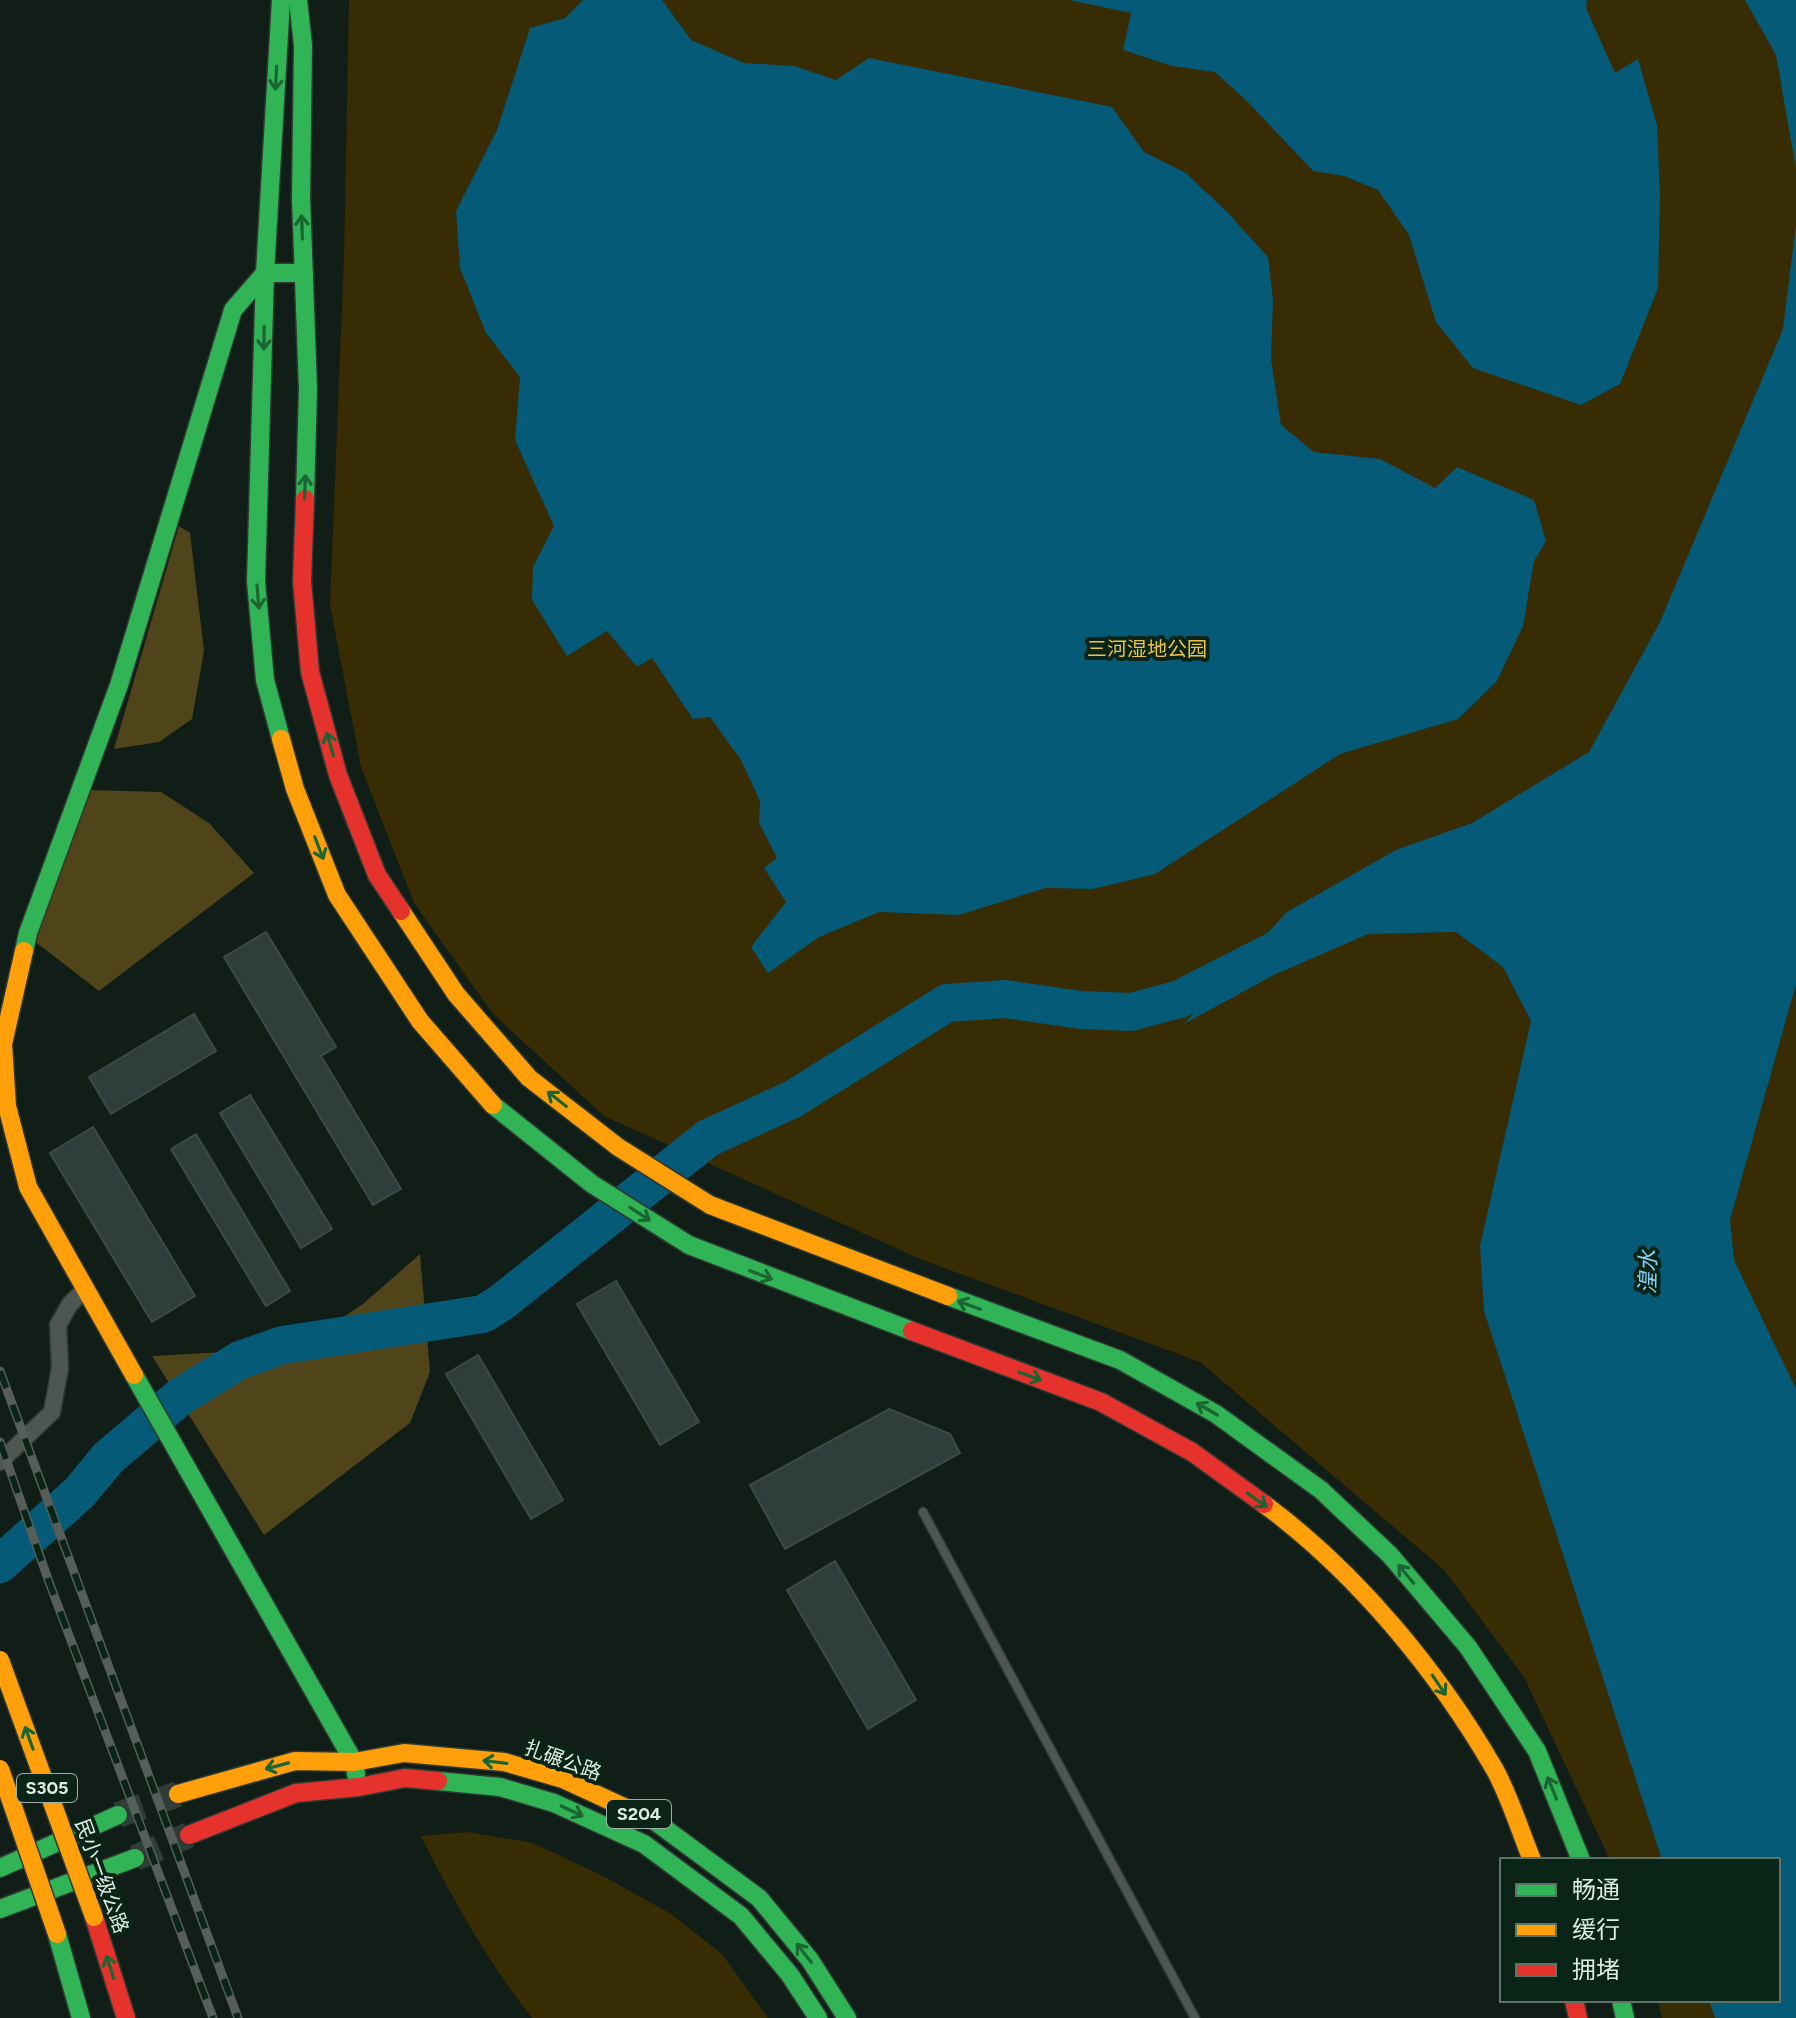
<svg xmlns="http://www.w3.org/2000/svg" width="1796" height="2018" font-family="Figtree,'Noto Sans SC',sans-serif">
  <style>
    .green { fill: #372c03 }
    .forest { fill: #4f441a }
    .water { fill: #055a77 }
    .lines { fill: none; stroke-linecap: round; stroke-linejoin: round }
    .river { stroke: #055a77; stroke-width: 38 }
    .building { fill: #303e3b; stroke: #3d4a47; stroke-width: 2 }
    .primary-tunnel { stroke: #2f3d36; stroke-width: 26; stroke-dasharray: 26 13; stroke-linecap: butt }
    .lane-casing { stroke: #2f3934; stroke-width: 11 }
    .street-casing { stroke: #2f3934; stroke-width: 19 }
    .fast-casing { stroke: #2f3934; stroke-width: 21 }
    .slow-casing { stroke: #2f3934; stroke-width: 21 }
    .jam-casing { stroke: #2f3934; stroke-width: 21 }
    .lane { stroke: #4d5651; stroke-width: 8 }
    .street { stroke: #4d5651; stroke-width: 16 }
    .fast { stroke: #30b455; stroke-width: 18 }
    .slow { stroke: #ff9f0a; stroke-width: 18 }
    .jam { stroke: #e5322d; stroke-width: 18 }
    .rail-casing { stroke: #555e59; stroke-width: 9 }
    .rail { stroke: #0a2418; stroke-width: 6; stroke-dasharray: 18; stroke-linecap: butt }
    .slow-bridge-casing { stroke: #2f3934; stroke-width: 21; stroke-linecap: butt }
    .slow-bridge { stroke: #ff9f0a; stroke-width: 18 }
    .oneway { stroke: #1b6533 }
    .labels { text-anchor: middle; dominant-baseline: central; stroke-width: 8; stroke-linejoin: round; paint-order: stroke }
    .shield { fill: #0a2418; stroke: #9eb0a6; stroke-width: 2 }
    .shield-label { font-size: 18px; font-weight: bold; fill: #ddece3 }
    .park-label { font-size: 20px; fill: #e9c249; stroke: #0a2418 }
    .street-label { font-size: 20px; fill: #ddece3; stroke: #0a2418 }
    .water-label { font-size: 22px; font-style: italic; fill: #8ad1f3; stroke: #0a2418 }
  </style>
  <rect width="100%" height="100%" fill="#101e17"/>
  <g class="green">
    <path d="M349,0H1796V2018H1662L1658,2000H1778V1860H1610L1524,1677L1444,1570L1200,1362L920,1259L604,1116L493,1014L414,903L361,767L330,605L344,257Z"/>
    <path d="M467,1832L533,1843L605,1877L671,1914L722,1954L768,2018H532C488,1962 453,1900 421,1836Z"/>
  </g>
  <g class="forest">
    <path d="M179,526L190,533L204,651L192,719L159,742L114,749Z"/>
    <path d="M90,790L161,792L209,823L254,873L99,991L33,940Z"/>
    <path d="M420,1254L430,1372L410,1423L264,1535L152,1356L296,1348L363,1304Z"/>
  </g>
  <g class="water">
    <path d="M583,0H662L691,40L744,63L794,66L836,80L869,58L1112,107L1144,152L1186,173L1227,212L1268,257L1273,300L1271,359L1281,425L1314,452L1380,459L1435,488L1457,467L1534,500L1546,541L1534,561L1523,626L1497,681L1458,719L1340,754L1155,874L1093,889L1046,888L959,915L879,912L819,937L768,973L751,947L786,902L764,868L777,858L759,823L760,801L741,760L710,717L693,719L652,658L637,667L607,631L567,656L532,600L533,567L554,526L515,440L520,377L486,333L460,268L456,211L497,130L530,28L565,18Z"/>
    <path d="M1069,0H1587L1586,8L1615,73L1638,59L1657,125L1660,196L1658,288L1620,384L1581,405L1473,368L1436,322L1409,235L1378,190L1344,176L1313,171L1247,101L1215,72L1172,66L1123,50L1131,13Z"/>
    <path d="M1745,0H1796V169L1776,55Z"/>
    <path d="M1796,224V984L1730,1220L1734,1260L1796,1389V2018H1715L1709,2000H1778V1860H1662L1484,1311L1480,1246L1531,1021L1503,967L1456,932L1368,934L1274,975L1184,1024L1287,912L1396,850L1472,823L1589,752L1660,622L1783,329Z"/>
  </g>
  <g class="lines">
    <path class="river" d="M0,1564L80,1492L108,1458L181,1396L240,1360L283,1345L483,1314L502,1302L708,1138L793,1099L947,1003L1005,999L1081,1010L1131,1012L1180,999L1276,950"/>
  </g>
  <g class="building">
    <path d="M266,932L336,1047L321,1056L401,1189L373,1205L224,957Z"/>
    <path d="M194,1014L216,1051L111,1114L89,1077Z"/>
    <path d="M250,1095L332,1229L301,1248L220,1113Z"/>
    <path d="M93,1127L195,1296L152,1322L50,1153Z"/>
    <path d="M196,1134L290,1291L266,1306L171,1149Z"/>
    <path d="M616,1281L699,1422L660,1445L577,1304Z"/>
    <path d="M478,1355L563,1500L531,1519L446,1374Z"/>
    <path d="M889,1409L950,1434L960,1453L785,1549L750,1485Z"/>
    <path d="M835,1561L916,1700L868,1729L787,1590Z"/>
  </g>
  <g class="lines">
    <g class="primary-tunnel">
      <path d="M118,1815L178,1794"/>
      <path d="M135,1858L189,1835"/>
    </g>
    <g class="lane-casing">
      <path id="lane" d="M923,1512L1195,2018"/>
    </g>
    <g class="street-casing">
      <path id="street" d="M0,1462L52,1412L60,1368L58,1325L70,1304L86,1288"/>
    </g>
    <g class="fast-casing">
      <g id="fast">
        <path d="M281,0L265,273L256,582L265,680L281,739"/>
        <path d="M298,0L303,45L301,198L308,389L305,499"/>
        <path d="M24,951L28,933L119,685L233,310L265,273H304"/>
        <path d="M493,1105L592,1184L689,1245L912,1331"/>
        <path d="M948,1296L1120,1360L1216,1414L1321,1490L1390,1555L1468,1647L1537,1751L1581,1860"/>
        <path d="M134,1375L354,1762L356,1774"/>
        <path d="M438,1781L500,1787L554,1803L644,1844L741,1916L790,1975L818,2018"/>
        <path d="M628,1809L656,1822L759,1898L810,1960L847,2018"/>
        <path d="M0,1868L118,1815"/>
        <path d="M0,1909L135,1858"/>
        <path d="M57,1934L81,2018"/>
        <path d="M1621,2000L1625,2018"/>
      </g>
    </g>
    <g class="slow-casing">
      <g id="slow">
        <path d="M281,739L295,789L337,895L420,1021L493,1105"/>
        <path d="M401,911L456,994L529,1078L618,1147L710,1205L948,1296"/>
        <path d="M24,951L3,1044L7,1106L28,1187L134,1375"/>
        <path d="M1264,1504C1356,1572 1438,1671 1495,1770C1510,1797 1520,1831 1532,1860"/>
        <path d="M178,1794L295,1761L354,1762L404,1753L504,1762L563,1779L628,1809"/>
      </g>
    </g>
    <g class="jam-casing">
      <g id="jam">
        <path d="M305,499L302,581L310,672L338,775L377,875L401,911"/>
        <path d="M912,1331L1101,1402L1192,1452L1264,1504"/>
        <path d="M189,1835L296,1793L359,1787L405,1778L438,1781"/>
        <path d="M94,1917L126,2018"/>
        <path d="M1574,2000L1578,2018"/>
      </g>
    </g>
    <use href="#lane" class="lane"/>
    <use href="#street" class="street"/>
    <use href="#fast" class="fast"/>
    <use href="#slow" class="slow"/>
    <use href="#jam" class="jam"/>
    <g class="rail-casing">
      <g id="rail">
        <path d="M0,1371L238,2018"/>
        <path d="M0,1442L49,1582L213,2018"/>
      </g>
    </g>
    <use href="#rail" class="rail"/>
    <g class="slow-bridge-casing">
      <g id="slow-bridge">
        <path d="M0,1660L94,1917"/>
        <path d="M0,1769L57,1934"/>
      </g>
    </g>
    <use href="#slow-bridge" class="slow-bridge"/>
  </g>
  <defs><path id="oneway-shaft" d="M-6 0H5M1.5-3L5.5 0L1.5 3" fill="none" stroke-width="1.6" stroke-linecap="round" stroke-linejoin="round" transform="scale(2)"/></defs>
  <g class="oneway">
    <use href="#oneway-shaft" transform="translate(276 78) rotate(93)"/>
    <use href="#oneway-shaft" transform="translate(302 227) rotate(-92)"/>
    <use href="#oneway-shaft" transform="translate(264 338) rotate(91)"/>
    <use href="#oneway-shaft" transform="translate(305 487) rotate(-88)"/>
    <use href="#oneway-shaft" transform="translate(258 597) rotate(85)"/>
    <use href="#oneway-shaft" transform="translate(330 744) rotate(-106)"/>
    <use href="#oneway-shaft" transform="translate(319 848) rotate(69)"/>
    <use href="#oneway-shaft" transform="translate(557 1099) rotate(-142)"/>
    <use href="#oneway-shaft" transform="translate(640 1214) rotate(33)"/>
    <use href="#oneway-shaft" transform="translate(761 1275) rotate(21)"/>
    <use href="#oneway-shaft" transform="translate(969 1305) rotate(-159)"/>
    <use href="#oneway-shaft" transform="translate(1030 1376) rotate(20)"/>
    <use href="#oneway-shaft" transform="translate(1207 1409) rotate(-150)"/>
    <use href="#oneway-shaft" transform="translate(1257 1500) rotate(36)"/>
    <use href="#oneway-shaft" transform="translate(1406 1574) rotate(-130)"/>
    <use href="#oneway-shaft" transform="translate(1439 1685) rotate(56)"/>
    <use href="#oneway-shaft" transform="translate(29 1738) rotate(-110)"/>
    <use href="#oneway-shaft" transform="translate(495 1762) rotate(-173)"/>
    <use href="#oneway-shaft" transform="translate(277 1766) rotate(165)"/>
    <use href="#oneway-shaft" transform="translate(1552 1788) rotate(-112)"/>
    <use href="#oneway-shaft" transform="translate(572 1811) rotate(25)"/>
    <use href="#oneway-shaft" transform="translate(804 1953) rotate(-128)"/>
    <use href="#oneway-shaft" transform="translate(110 1967) rotate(-108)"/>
  </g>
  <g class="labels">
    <g class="shield">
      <rect x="17" y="1774" width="60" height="28" rx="6"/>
      <rect x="607" y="1800" width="64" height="28" rx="6"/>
    </g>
    <g class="shield-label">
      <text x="47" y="1788">S305</text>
      <text x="639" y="1814">S204</text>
    </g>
    <g class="park-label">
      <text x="1147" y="649">三河湿地公园</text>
    </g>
    <g class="street-label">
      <text transform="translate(563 1760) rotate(20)">扎碾公路</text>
      <text transform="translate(102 1876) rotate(70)">民小一级公路</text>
    </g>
    <g class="water-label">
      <text transform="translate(1648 1272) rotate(-89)">湟水</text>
    </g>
  </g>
  <rect x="1500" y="1858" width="280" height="144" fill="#0a2418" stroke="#5e7469" stroke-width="2"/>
  <rect x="1516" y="1884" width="40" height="12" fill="#30b455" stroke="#5e7469" stroke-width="2"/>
  <text x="1572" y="1898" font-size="24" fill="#ddece3">畅通</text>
  <rect x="1516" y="1924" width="40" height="12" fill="#ff9f0a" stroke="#5e7469" stroke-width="2"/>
  <text x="1572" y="1938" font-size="24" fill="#ddece3">缓行</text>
  <rect x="1516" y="1964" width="40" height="12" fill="#e5322d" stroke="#5e7469" stroke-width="2"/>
  <text x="1572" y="1978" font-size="24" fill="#ddece3">拥堵</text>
</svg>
